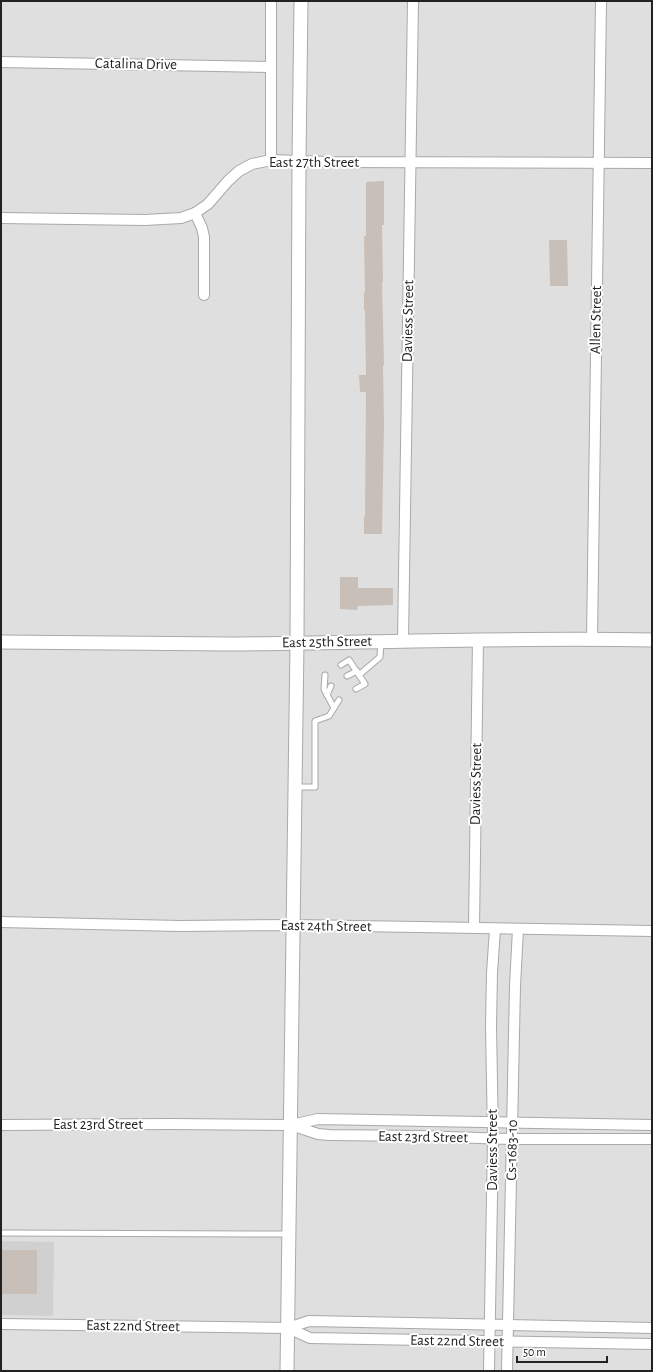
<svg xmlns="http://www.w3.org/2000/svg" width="653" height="1372" font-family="'Alegreya Sans',sans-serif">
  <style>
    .residential { fill: #e0dfdf }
    .religious { fill: #d0d0d0 }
    .building { fill: #c7bfb8 }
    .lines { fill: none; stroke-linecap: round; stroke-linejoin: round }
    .service-casing { stroke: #a9a9a9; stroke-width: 7 }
    .minor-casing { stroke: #a9a9a9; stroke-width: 12 }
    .tertiary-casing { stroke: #a9a9a9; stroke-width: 15 }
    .service { stroke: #fff; stroke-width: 5 }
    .minor { stroke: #fff; stroke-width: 10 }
    .tertiary { stroke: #fff; stroke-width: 13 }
    .labels { text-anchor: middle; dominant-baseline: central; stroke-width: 4; stroke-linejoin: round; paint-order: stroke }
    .street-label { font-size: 15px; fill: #222; stroke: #fff }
  </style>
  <rect width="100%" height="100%" fill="#f2efe9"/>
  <rect class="residential" x="1" y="1" width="651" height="1370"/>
  <path class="religious" d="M1,1241L54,1242L53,1316L1,1315Z"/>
  <g class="building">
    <path d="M384,181V225H382L383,282H382L384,365H383L384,423L382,534H364V516H365L366,392H360L359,375H366L365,310H364V292H365L364,236H366V182Z"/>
    <path d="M549,240H567L568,286H550Z"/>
    <path d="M340,577H358V588H393V605L358,606L357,610L340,609Z"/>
    <rect x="1" y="1250" width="36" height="44"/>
  </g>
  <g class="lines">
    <g class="service-casing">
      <g id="service">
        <path d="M341,665L349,660L359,675"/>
        <path d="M325,675L324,689L334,708"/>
        <path d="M347,676L357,671"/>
        <path d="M356,689L365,684L359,675L380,657L381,642"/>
        <path d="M327,695L331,686"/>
        <path d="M296,787H315V721L329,716L339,700"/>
        <path d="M1,1233L288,1234"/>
      </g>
    </g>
    <g class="minor-casing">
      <g id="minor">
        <path d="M1,62L271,67"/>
        <path d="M271,160V1"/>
        <path d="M195,213L202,228L204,237V295"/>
        <path d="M1,218L145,220L181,218L195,213L208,204L228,181L239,171L252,164L271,160L328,162L652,163"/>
        <path d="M592,639L601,1"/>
        <path d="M403,640L413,1"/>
        <path d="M1,922L180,926L294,925L652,931"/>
        <path d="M474,928L478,639"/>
        <path d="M1,1125L170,1124L291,1125L318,1119L652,1125"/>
        <path d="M291,1125L318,1134L329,1135L418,1136L512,1139H652"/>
        <path d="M1,1324L288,1328L309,1321L652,1328"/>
        <path d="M288,1328L310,1338L652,1344"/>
        <path d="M489,1371L493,1138L491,1026L492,973L495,929"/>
        <path d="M507,1371L515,986L518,929"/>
      </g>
    </g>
    <g class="tertiary-casing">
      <g id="tertiary">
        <path d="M1,642C76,642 152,644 227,644C369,643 510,637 652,640"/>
        <path d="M287,1371L297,643L299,160L301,1"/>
      </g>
    </g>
    <use href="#service" class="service"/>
    <use href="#minor" class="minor"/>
    <use href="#tertiary" class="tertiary"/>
  </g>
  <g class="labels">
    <g class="street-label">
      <text transform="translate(136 64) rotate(1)">Catalina Drive</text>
      <text x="314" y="162">East 27th Street</text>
      <text transform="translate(596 320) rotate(-89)">Allen Street</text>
      <text transform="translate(408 321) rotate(-89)">Daviess Street</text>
      <text transform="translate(327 642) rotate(-1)">East 25th Street</text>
      <text transform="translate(476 784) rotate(-89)">Daviess Street</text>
      <text transform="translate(326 926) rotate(1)">East 24th Street</text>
      <text x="98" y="1124">East 23rd Street</text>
      <text transform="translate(423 1137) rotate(1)">East 23rd Street</text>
      <text transform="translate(492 1150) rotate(-90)">Daviess Street</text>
      <text transform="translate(512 1150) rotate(-89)">Cs-1683-10</text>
      <text transform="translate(133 1326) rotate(1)">East 22nd Street</text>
      <text transform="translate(457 1341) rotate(1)">East 22nd Street</text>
    </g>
  </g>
  <rect width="653" height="1372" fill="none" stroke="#222222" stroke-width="4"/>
  <path d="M517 1356v6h90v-6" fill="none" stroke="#222222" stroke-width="2"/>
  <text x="523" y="1356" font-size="12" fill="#222222" stroke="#ffffff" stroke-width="3" paint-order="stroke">50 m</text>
</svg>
